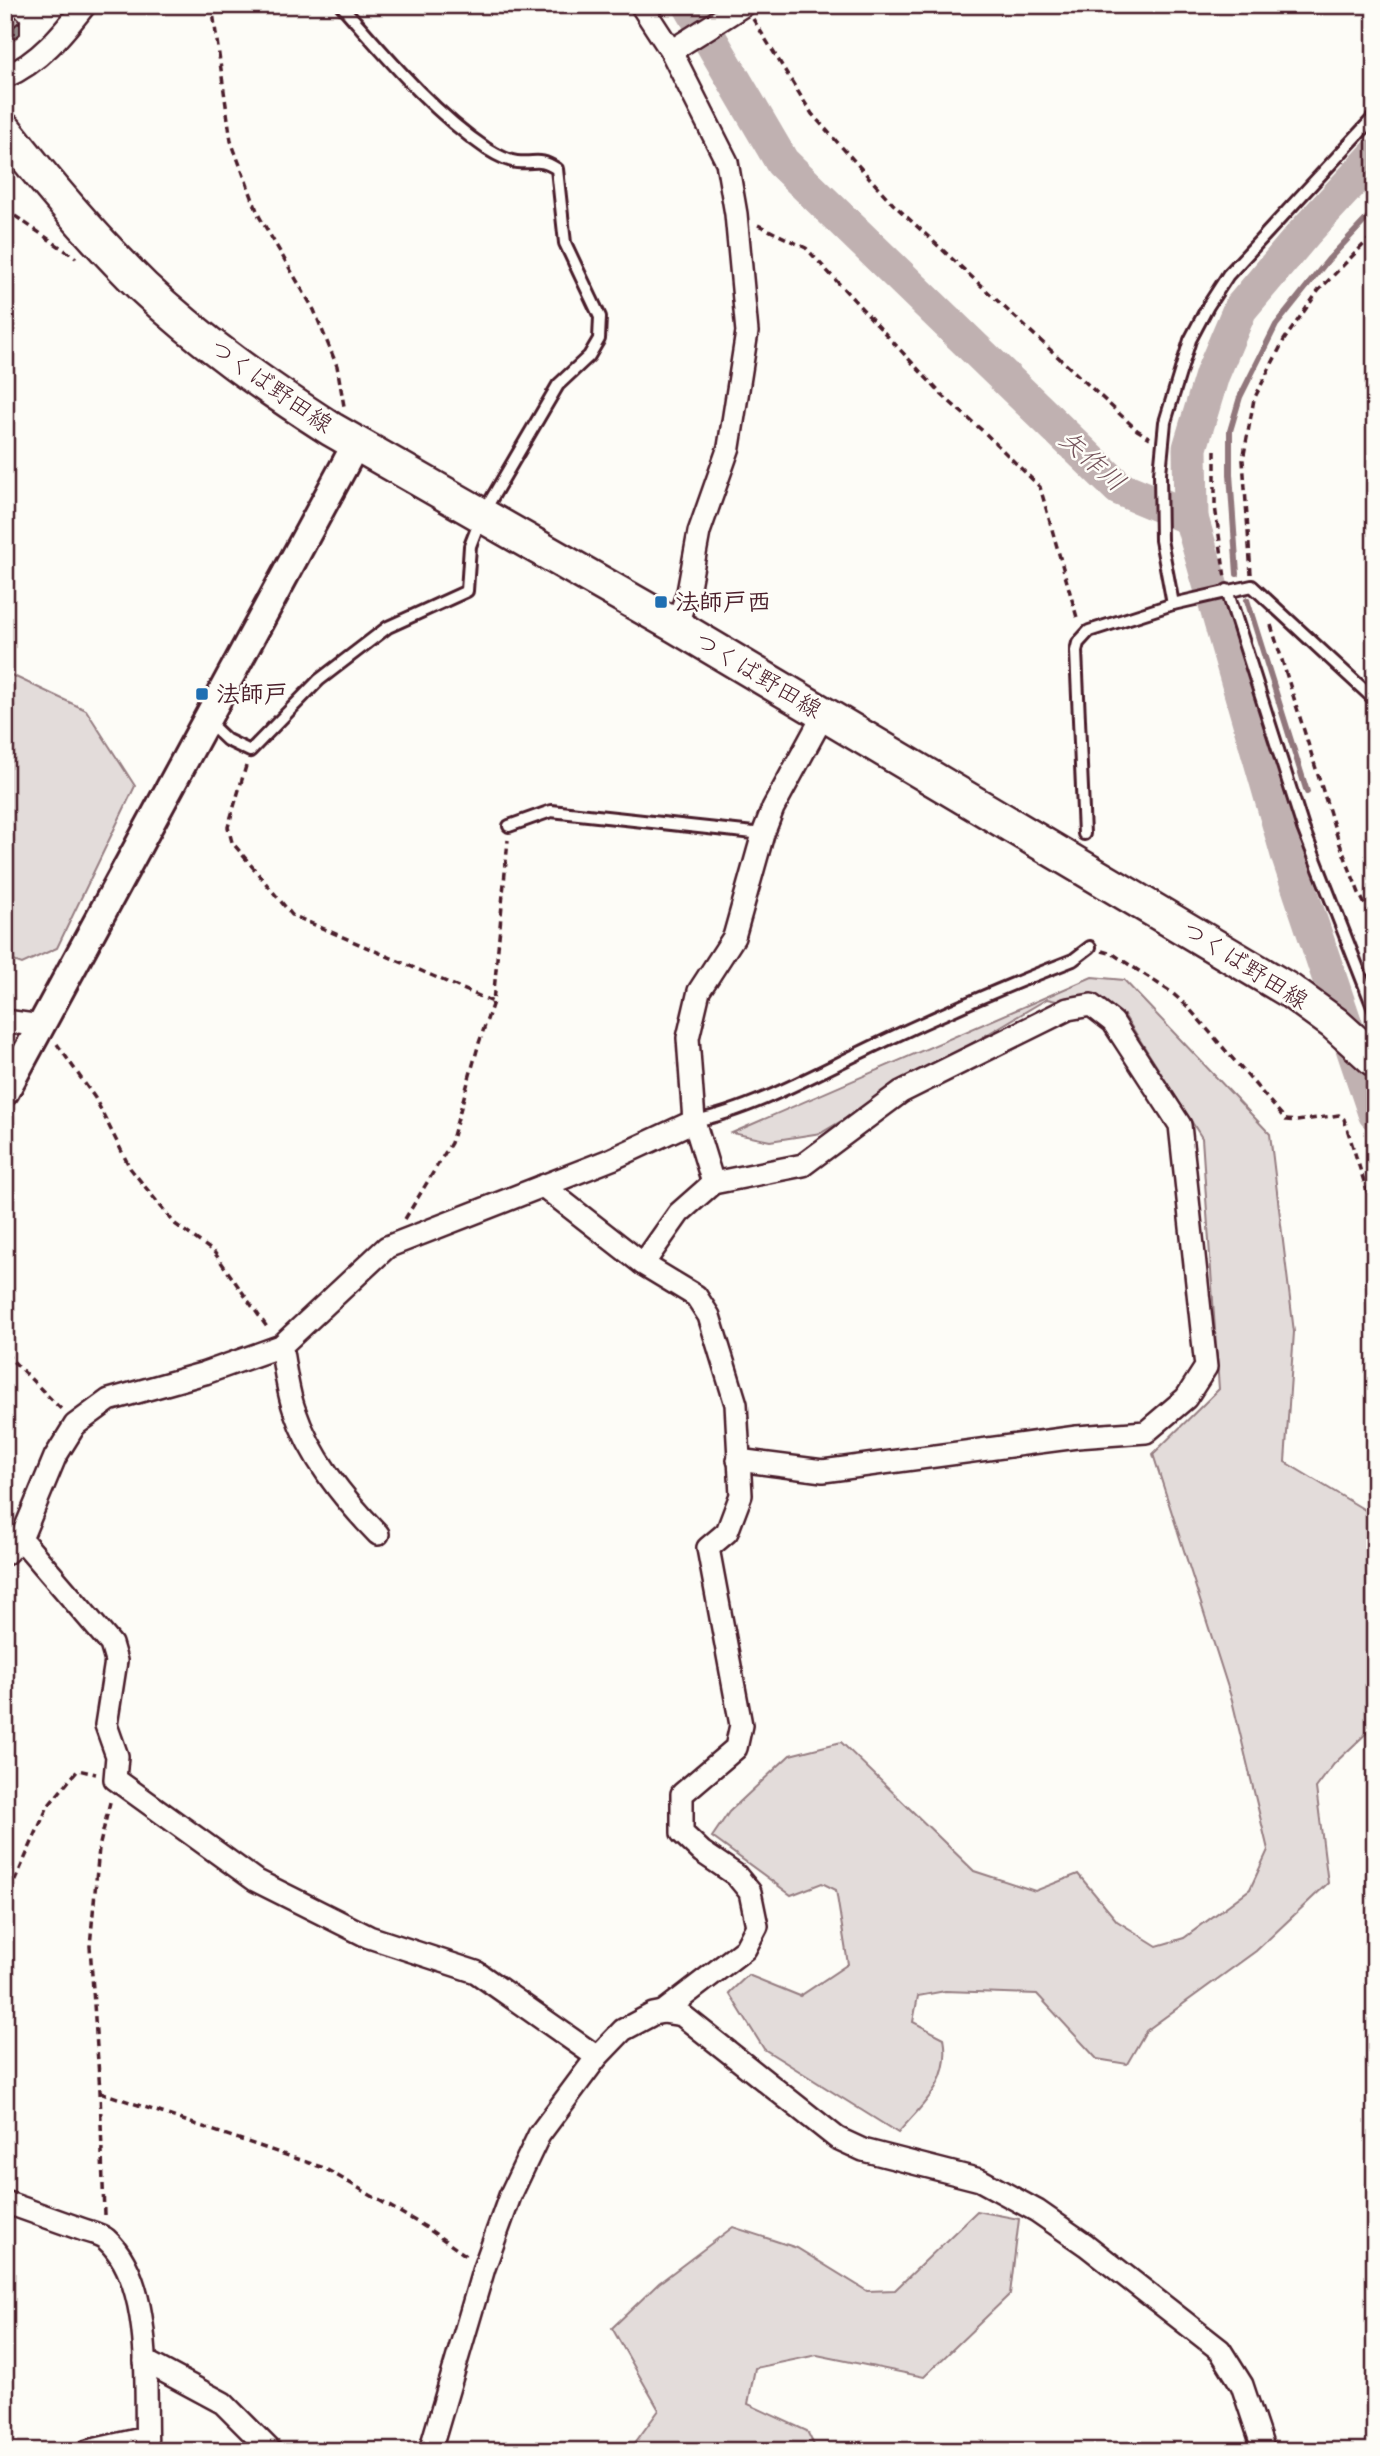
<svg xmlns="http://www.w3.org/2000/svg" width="1380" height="2456" font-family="'Shantell Sans','Klee One',sans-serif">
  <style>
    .green { fill: #e3dcda; stroke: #967e82; stroke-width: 2 }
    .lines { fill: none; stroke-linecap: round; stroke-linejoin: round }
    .stream { stroke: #91777b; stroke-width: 6 }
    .river { stroke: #c0b1b1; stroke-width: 35 }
    .service-casing { stroke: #4a1f2b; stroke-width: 16 }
    .minor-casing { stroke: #4a1f2b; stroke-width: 26 }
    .tertiary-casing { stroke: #4a1f2b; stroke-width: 32 }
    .primary-casing { stroke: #4a1f2b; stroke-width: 38 }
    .path { stroke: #4a1f2b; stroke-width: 3.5; stroke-dasharray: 7 5; stroke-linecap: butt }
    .service { stroke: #fdfcf7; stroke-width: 10 }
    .minor { stroke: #fdfcf7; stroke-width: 21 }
    .tertiary { stroke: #fdfcf7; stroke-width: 26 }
    .primary { stroke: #fdfcf7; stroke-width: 33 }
    .shaded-wall { fill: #928a89; stroke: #4a1f2b; stroke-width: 2 }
    .building { fill: #d0c5c4; stroke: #4a1f2b; stroke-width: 2 }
    .poi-dot { fill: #1f6fb2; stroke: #fdfcf7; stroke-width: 2.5 }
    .labels { text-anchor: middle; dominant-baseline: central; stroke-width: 5; stroke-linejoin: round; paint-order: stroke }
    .street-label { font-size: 24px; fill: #4a1f2b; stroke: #fdfcf7 }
    .poi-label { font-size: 24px; font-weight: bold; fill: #4a1f2b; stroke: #fdfcf7; text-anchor: start }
    .water-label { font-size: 26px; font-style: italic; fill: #73525a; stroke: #fdfcf7 }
  </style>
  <rect width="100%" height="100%" fill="#fdfcf7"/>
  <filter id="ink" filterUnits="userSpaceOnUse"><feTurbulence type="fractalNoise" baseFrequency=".0143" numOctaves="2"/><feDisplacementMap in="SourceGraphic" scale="14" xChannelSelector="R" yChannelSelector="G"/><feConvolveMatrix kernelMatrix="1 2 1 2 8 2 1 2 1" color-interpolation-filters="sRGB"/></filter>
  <g filter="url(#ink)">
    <g class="green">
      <path d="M5,672L86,710L135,786L57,948L22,964L5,958Z"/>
      <path d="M1092,977L1124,980L1270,1134L1294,1332L1285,1462L1375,1516V1725L1334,1764L1316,1788L1328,1883L1256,1951L1146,2031L1127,2064L1097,2059L1037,1994L945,1991L918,1996L913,2022L944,2038C952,2081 924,2103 898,2133L764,2049L729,1993L748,1975L800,1996L848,1964L836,1890L822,1883L791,1895L712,1837L729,1812L790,1755L841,1742L974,1871L1035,1891L1078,1874L1117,1921L1157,1946L1184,1938L1250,1889L1268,1850L1232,1700L1153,1454L1219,1389L1202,1138L1124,1015L1047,999L821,1133L770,1141L732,1133Z"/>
      <path d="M977,2211L1019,2219L1010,2294L924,2377L817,2355L755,2368L748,2404L807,2431L817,2451H629L659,2410L612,2328L659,2283L733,2227L797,2248L867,2291L895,2290Z"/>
    </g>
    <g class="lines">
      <g class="stream">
        <path d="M1237,574L1230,474V431L1240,397L1276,325L1328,260L1375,210"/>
        <path d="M1247,600L1307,792"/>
      </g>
      <g class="river">
        <path d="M690,5L782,162L1119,488L1191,518L1289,858L1375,1113"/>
        <path d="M1191,518L1190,448L1212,375L1240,309L1305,232L1375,156"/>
      </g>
      <g class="service-casing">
        <g id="service">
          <path d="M1227,590L1303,828L1375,1012"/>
          <path d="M1173,604L1161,540L1160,473L1165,422L1190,340L1208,306L1228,275L1375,116"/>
          <path d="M207,721L227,740L250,751L319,680L388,627L467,591L470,546L482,515L558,385L589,356L599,339L600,317L565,243L557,169C538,157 537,164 517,162C508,161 495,154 487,149C431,111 386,56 341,5"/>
          <path d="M509,826L551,811L763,834"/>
          <path d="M1084,834L1076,651L1078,643L1089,631L1173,604L1252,586L1375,700"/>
          <path d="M694,1121C753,1110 821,1071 876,1045C941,1014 1006,986 1073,960L1090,947"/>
        </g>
      </g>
      <g class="minor-casing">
        <g id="minor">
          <path d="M641,5L671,51L727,162L736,214L747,332L729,447L699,532L688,592L676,626"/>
          <path d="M671,51L744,5"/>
          <path d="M5,77C39,63 63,33 85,5"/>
          <path d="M5,1021L41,1026"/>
          <path d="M713,1183L803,1165L901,1092L1068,1009L1091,1005L1113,1022L1180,1125L1206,1367L1186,1398L1146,1432L1077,1437L823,1471L738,1460"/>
          <path d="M543,1186L643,1264L696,1296L709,1316L736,1404L741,1495L727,1532L708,1548L741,1725L736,1748L682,1794V1833L702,1852L736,1875L750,1892L757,1926L745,1949L663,2012"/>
          <path d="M643,1264L679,1213L713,1183L694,1121L688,1038L699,991L734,937L763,834L773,808L824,714"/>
          <path d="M281,1346C285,1367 287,1389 294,1409C310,1457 343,1498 378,1534"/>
          <path d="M21,1539L111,1644L116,1661L106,1725L117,1756L115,1779L255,1880L369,1937L476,1972L597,2057"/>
          <path d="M5,1554L21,1539L55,1457L75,1425L109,1400L205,1373L281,1346L387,1247L612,1159L694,1121"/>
          <path d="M5,2202C31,2211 56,2220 81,2229C89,2232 100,2234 106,2239C155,2283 144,2391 147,2451"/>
          <path d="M145,2361L223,2403L271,2451"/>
          <path d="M88,2451L146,2438"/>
          <path d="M430,2451L484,2268L510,2196L539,2135L597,2057L623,2030L653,2014L663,2012L682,2015L837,2138L863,2150L980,2180L1037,2211L1086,2245L1220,2350L1242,2385L1264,2451"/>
        </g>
      </g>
      <g class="tertiary-casing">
        <path id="tertiary" d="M5,1092L356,444"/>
      </g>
      <g class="primary-casing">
        <path id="primary" d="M5,130C48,185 93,238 143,287C200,341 266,387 331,429L676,626L1290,991L1334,1023L1375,1060"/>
      </g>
      <g class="path">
        <path d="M212,5L231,141L259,216L314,310L337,366L344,406"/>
        <path d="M753,19L812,114L893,204L1137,430L1150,438"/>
        <path d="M5,209L76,258"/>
        <path d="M758,225L806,248L942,395L985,433L1040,487L1078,621"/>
        <path d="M1215,450V506L1225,578"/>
        <path d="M1251,574L1243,460L1254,399L1284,340L1319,290L1375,233"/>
        <path d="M1271,625L1338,839L1359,893L1375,924"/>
        <path d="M246,766L228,827L232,842L292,915L493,1002"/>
        <path d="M1102,951L1113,954L1171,992L1187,1006L1286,1120L1297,1121L1339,1115L1344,1119L1375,1216"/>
        <path d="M57,1044L95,1098L130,1168L175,1224L214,1252L269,1330"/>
        <path d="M405,1219L451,1143L479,1043L493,1002L508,840"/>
        <path d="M5,1353L62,1410"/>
        <path d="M5,1903L48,1806L78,1770L96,1774"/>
        <path d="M100,2092L324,2168L427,2228L468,2257"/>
        <path d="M104,2215L100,2091L90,1946L99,1848L111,1798"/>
      </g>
      <use href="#service" class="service"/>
      <use href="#minor" class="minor"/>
      <use href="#tertiary" class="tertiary"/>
      <use href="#primary" class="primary"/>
    </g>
    <path class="shaded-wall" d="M20,21V34L5,47V34Z"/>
    <path class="building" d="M5,5L20,21L5,34Z"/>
  </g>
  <g class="poi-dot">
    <rect x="654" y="595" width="14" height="14" rx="3.5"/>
    <rect x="195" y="687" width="14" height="14" rx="3.5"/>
  </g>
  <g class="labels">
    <g class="street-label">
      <text transform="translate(271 386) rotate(35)">つくば野田線</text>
      <text transform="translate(758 675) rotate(31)">つくば野田線</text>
      <text transform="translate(1245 965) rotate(32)">つくば野田線</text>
    </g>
    <g class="poi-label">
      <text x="675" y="602">法師戸西</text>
      <text x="216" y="694">法師戸</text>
    </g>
    <g class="water-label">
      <text transform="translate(1093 460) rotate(41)">矢作川</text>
    </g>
  </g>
  <rect width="1380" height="2456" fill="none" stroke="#fdfcf7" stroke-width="28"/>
  <rect x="14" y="14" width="1352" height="2428" fill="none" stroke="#4a1f2b" stroke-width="2.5" filter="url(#ink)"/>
</svg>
